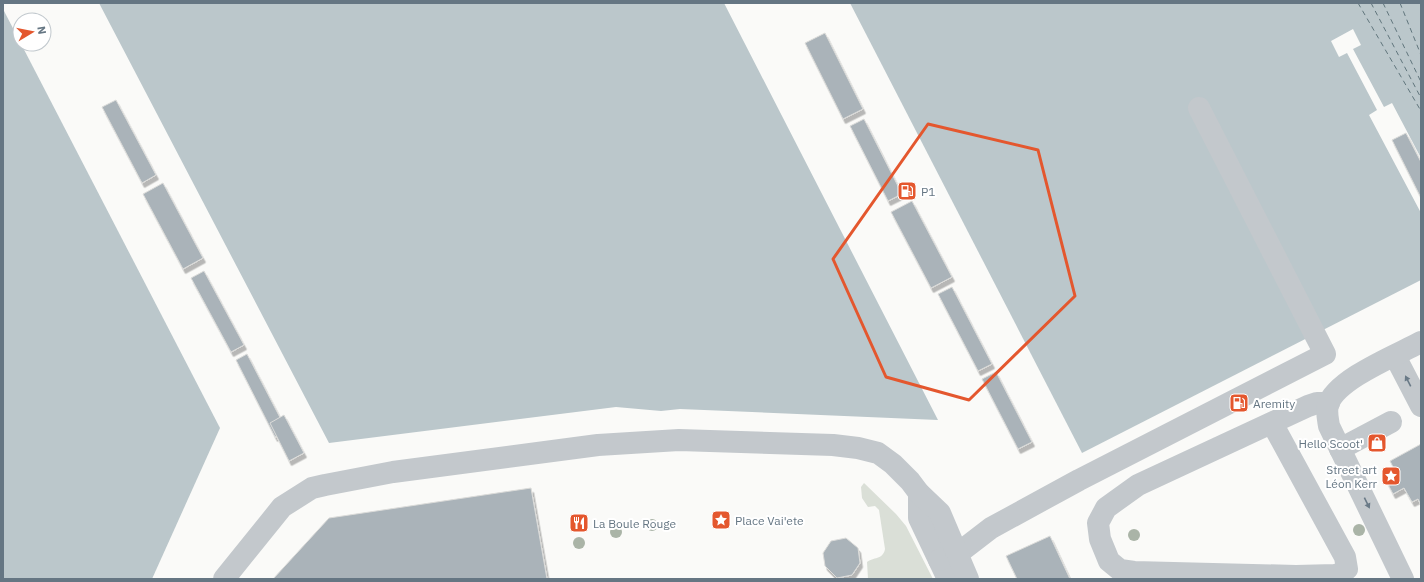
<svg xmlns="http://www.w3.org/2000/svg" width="1424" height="582" font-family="'IBM Plex Sans',sans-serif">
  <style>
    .green { fill: #dadfd7 }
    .water { fill: #bbc7cb }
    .pier { fill: #fafaf8 }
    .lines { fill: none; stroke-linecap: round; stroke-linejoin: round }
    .ferry { stroke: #60757c; stroke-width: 1; stroke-dasharray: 5 4; stroke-linecap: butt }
    .building { fill: #aab3b9; stroke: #dcdcda; filter: url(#shadow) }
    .minor { stroke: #c3c8cc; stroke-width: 22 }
    .tree { fill: #aab4a7 }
    .oneway { fill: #6a7a87 }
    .marked { fill: none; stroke: #e4572e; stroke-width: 3; stroke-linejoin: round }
    .labels { text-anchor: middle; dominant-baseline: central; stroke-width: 4; stroke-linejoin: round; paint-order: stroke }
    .poi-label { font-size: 12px; fill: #657683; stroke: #fff; text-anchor: start }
  </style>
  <defs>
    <filter id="shadow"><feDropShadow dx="2.5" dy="4.5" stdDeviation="0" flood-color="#0004"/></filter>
  </defs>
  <rect width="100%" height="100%" fill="#fafaf8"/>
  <path class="green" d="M864,483L896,514L906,526L933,579H868L867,562C873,557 883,560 885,549L879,510L875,506L868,507L862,498L861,487Z"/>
  <g class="water">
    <path d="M99,3H724L938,420L680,409L661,411L616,407L329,443Z"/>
    <path d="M850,3H1421V280L1082,453Z"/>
    <path d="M3,9L220,428L152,579H3Z"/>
  </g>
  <path class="pier" d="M1353,29L1361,45L1353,49L1384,107L1392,103L1421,158V213L1369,115L1377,110L1347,53L1339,57L1331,41Z"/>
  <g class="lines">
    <g class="ferry">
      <path d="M1358,3L1421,111"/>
      <path d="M1371,3L1421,98"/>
      <path d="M1383,3L1421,82"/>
      <path d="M1400,3L1421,55"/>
    </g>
  </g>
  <g class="building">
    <path d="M825,33L863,109L843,119L805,43Z"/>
    <path d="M116,100L156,175L142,183L102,107Z"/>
    <path d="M864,119L902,194L888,201L850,126Z"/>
    <path d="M1406,133L1421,162V198L1392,140Z"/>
    <path d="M163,183L203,258L183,269L143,194Z"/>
    <path d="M912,201L952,277L931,288L891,212Z"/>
    <path d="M204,271L244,345L231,352L191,278Z"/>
    <path d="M952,287L992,364L978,371L938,294Z"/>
    <path d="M247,354L287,431L275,437L236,360Z"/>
    <path d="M996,372L1032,442L1018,449L982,379Z"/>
    <path d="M284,415L304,453L289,461L270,423Z"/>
    <path d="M1421,444V505L1418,499L1412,502L1404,488L1393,494L1382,473L1393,467L1390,461Z"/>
    <path d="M531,488L547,579H273L329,518Z"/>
    <path d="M1050,536L1070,579H1017L1006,556Z"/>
    <path d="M846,538L858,548L860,563L852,575L837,578L825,566L823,553L831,541Z"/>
  </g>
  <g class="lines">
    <g class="minor">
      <path d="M1395,356L1421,406"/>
      <path d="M1272,423L1345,557L1347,569L1342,573L1335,575L1296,576L1134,572L1120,570L1109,561L1100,539L1098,523L1106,508L1138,485L1308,406L1317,403H1329"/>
      <path d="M1340,449L1391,422"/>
      <path d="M919,493V518L948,579"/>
      <path d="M939,560L965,548L991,528L1079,480L1325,354L1199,108"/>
      <path d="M224,579L282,507L312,488L325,485L393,472L598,445L679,440L833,445L858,448L878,453L893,464L910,481L919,493L940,513L968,579"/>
      <path d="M1403,579L1329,426C1328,419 1326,412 1328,405C1336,379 1397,355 1421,342"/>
    </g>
  </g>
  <g class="tree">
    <circle cx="652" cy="525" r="6"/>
    <circle cx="1359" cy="530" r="6"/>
    <circle cx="616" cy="532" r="6"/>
    <circle cx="1134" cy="535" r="6"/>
    <circle cx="579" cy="543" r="6"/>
  </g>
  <defs><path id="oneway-solid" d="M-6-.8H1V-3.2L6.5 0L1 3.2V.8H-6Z"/></defs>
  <g class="oneway">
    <use href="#oneway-solid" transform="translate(1408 381) rotate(-117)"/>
    <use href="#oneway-solid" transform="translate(1367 503) rotate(64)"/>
  </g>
  <path class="marked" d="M928,124L1038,150L1075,296L969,400L886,377L833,259Z"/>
  <defs>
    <g id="fuel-square" transform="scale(1)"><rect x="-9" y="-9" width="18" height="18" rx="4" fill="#e4572e" stroke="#fff"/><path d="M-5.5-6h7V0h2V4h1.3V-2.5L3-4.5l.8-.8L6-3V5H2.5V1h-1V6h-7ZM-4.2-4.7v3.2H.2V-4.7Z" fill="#fff"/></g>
    <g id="shop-square" transform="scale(1)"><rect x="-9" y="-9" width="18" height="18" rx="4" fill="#e4572e" stroke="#fff"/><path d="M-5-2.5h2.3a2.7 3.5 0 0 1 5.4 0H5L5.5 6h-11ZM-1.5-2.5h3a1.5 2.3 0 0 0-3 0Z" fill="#fff"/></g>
    <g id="sight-square" transform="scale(1)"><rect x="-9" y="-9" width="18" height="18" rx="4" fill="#e4572e" stroke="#fff"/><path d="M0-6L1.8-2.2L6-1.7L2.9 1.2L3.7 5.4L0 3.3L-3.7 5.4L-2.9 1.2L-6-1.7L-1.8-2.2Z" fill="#fff"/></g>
    <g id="restaurant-square" transform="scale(1)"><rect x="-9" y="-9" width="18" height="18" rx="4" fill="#e4572e" stroke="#fff"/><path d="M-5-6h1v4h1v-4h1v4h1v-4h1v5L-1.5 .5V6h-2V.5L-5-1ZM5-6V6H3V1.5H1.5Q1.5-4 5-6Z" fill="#fff"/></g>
  </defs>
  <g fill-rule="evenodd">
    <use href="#fuel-square" x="907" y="191"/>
    <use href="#fuel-square" x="1239" y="403"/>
    <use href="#shop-square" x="1377" y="443"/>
    <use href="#sight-square" x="1391" y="476"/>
    <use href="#sight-square" x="721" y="520"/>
    <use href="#restaurant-square" x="579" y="523"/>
  </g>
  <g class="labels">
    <g class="poi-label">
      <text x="921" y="191">P1</text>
      <text x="1253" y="403">Aremity</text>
      <text x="1363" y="443" text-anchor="end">Hello Scoot'</text>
      <text x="1377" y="469" text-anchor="end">Street art<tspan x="1377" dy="14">Léon Kerr</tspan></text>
      <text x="735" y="520">Place Vai'ete</text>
      <text x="593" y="523">La Boule Rouge</text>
    </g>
  </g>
  <rect width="1424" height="582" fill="none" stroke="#657683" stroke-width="8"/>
  <g transform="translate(32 32) rotate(80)"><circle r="19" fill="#ffffff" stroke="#c1c8cd"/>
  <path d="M0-3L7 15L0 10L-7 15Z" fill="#e4572e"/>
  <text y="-6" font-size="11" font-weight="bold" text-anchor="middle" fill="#657683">N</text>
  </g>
</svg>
